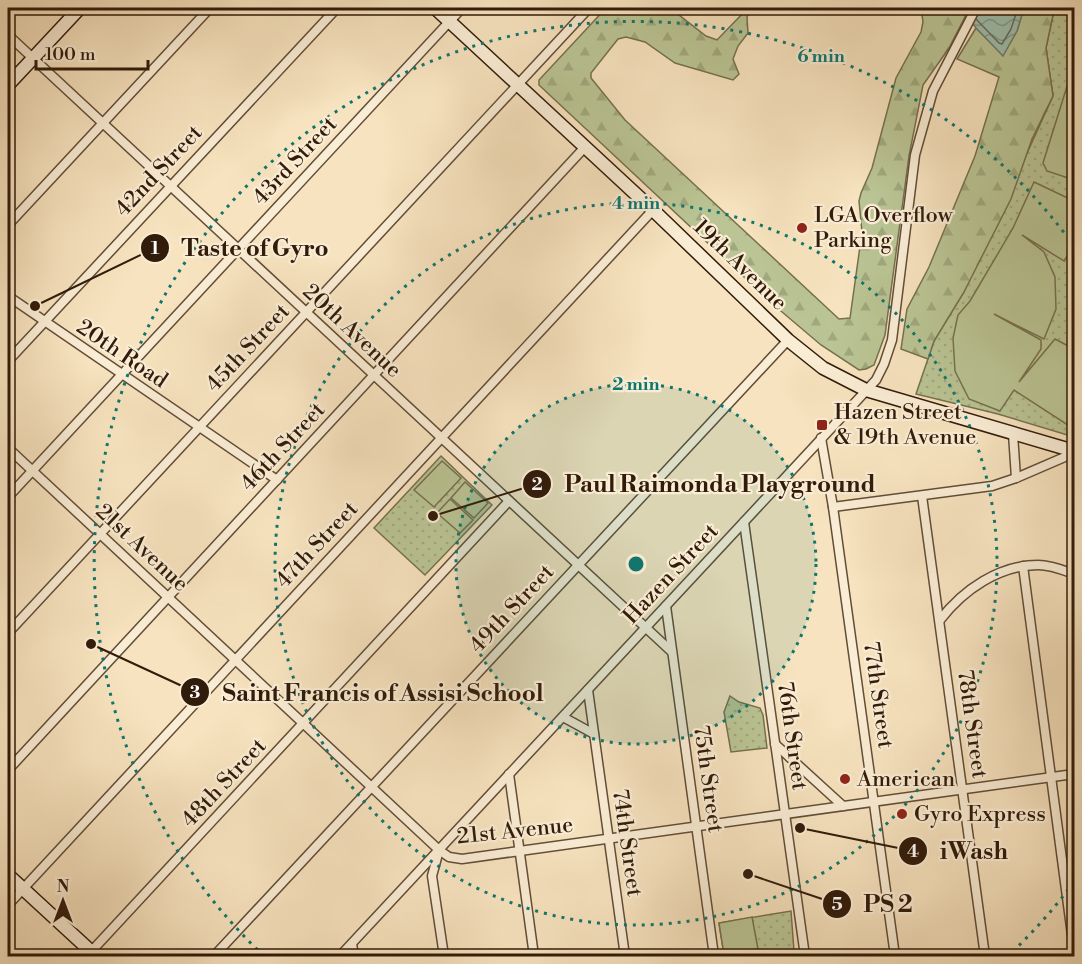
<svg xmlns="http://www.w3.org/2000/svg" width="1082" height="964" font-family="'Libre Bodoni',serif">
  <style>
    .grass { fill: url(#grass-dots); stroke: #76704f; stroke-width: 1.5 }
    .forest { fill: url(#forest-firs); stroke: #76704f; stroke-width: 1.5 }
    .garden { fill: #bac494; stroke: #76704f; stroke-width: 1.5 }
    .water { fill: url(#water-waves); stroke: #727d6c; stroke-width: 1.5 }
    .lines { fill: none; stroke-linecap: round; stroke-linejoin: round }
    .shore { stroke: #686c5c; stroke-width: 1.5 }
    .street-casing { stroke: #624d37; stroke-width: 11 }
    .secondary-casing { stroke: #311b0a; stroke-width: 15 }
    .street { stroke: #faedd5; stroke-width: 8 }
    .secondary { stroke: #faedd5; stroke-width: 12 }
    .ring { fill: none; stroke: #0f766e; stroke-width: 3; stroke-dasharray: 3 6 }
    .poi-dot { fill: #8f2418; stroke: #faedd5; stroke-width: 2 }
    .labels { text-anchor: middle; dominant-baseline: central; stroke-width: 4.5; stroke-linejoin: round; paint-order: stroke }
    .street-label { font-size: 22px; fill: #311b0a; stroke: #faedd5 }
    .poi-label { font-size: 22px; fill: #311b0a; stroke: #faedd5; text-anchor: start }
    .centre { fill: #0f766e; stroke: #faedd5; stroke-width: 3 }
    .ring-label { font-size: 18px; text-anchor: middle; font-weight: bold; fill: #0f766e; stroke: #faedd5; stroke-width: 4.5; stroke-linejoin: round; paint-order: stroke }
    .leader { fill: none; stroke: #311b0a; stroke-width: 2 }
    .callout-dot { fill: #311b0a; stroke: #faedd5; stroke-width: 2 }
    .mark-label { font-size: 18px; text-anchor: middle; font-weight: bold; fill: #fff }
    .callout-label { font-size: 24px; text-anchor: middle; font-weight: bold; fill: #311b0a; stroke: #faedd5; stroke-width: 4.5; stroke-linejoin: round; paint-order: stroke }
  </style>
  <defs>
    <pattern id="grass-dots" width="8" height="8" patternUnits="userSpaceOnUse" patternTransform="scale(1.5)"><rect width="8" height="8" fill="#bac494"/><path d="M2 2h.1M6 6h.1" fill="none" stroke="#a0a87e" stroke-width="1.8" stroke-linecap="round"/></pattern>
    <pattern id="forest-firs" width="22" height="20" patternUnits="userSpaceOnUse" patternTransform="scale(1.5)"><rect width="22" height="20" fill="#bac494"/><path d="M5 1l3.5 6h-7zM16 11l3.5 6h-7z" fill="#a0a87e"/></pattern>
    <pattern id="water-waves" width="16" height="10" patternUnits="userSpaceOnUse" patternTransform="scale(1.5)"><rect width="16" height="10" fill="#9ebeae"/><path d="M0 5q4-4 8 0t8 0" fill="none" stroke="#819a8c"/></pattern>
  </defs>
  <rect width="100%" height="100%" fill="#f7e3bf"/>
  <filter id="stains"><feTurbulence type="fractalNoise" baseFrequency=".00333" numOctaves="4"/><feColorMatrix values="0 0 0 0 .2 0 0 0 0 .09 0 0 0 0 .02 0 0 0 .5 -.17"/></filter>
  <radialGradient id="worn" r=".72"><stop offset=".6" stop-color="#630" stop-opacity="0"/><stop offset="1" stop-color="#630" stop-opacity=".3"/></radialGradient>
  <g class="grass">
    <path d="M1058,8H1074V437L998,414L916,394L934,341L964,292L1053,96L1046,48L1053,15Z"/>
    <path d="M441,456L492,505L425,575L374,528Z"/>
    <path d="M730,696L739,702L760,708L763,715L767,748L731,752L724,712Z"/>
    <path d="M791,911L794,951L762,956H759L758,950L724,955L719,923Z"/>
  </g>
  <g class="forest">
    <path d="M606,8H670L706,36L717,40L748,8H752L747,17L748,33L738,46L733,59L739,74L733,80L675,63L645,42L626,37L618,39L591,73V78L625,120L839,319L850,318L862,232L859,201L861,193L872,168L896,78L921,32L923,22L921,8H960L966,15L949,48L923,85L909,156L885,335L874,365L866,369L859,370L821,345L775,306L539,85V80Z"/>
    <path d="M1024,8H1058L1053,15L1046,48L1053,96L1032,139L1011,199L964,292L934,341L928,359L901,349L907,309L929,267L975,156L999,77L957,59L976,28L1003,55L1017,31Z"/>
  </g>
  <g class="garden">
    <path d="M1074,64V180L1047,171L1043,163Z"/>
    <path d="M1034,182L1074,201V245L1064,261L1022,235L1044,252L1055,277L1056,309L1044,339L994,314L1041,340V349L1019,382L1055,339L1074,349V429L1014,390L1000,411L969,399L955,371L953,338L958,315L970,301L1013,228Z"/>
    <path d="M442,461L461,478L434,507L414,490Z"/>
    <path d="M465,482L488,503L474,518L451,498Z"/>
    <path d="M450,499L473,520L460,533L437,513Z"/>
    <path d="M752,917L758,949L724,955L719,923Z"/>
  </g>
  <path class="water" d="M960,8H1024L1017,31L1003,56L976,28Z"/>
  <g class="lines">
    <path class="shore" d="M976,19L999,43L1002,44L1011,29L1018,8"/>
    <g class="street-casing">
      <g id="street">
        <path d="M8,35L672,652"/>
        <path d="M8,225L210,8"/>
        <path d="M8,296L277,480"/>
        <path d="M8,361L337,8"/>
        <path d="M1013,434L1016,478"/>
        <path d="M821,438L833,507L895,956"/>
        <path d="M8,448L439,850L449,857L462,859L1074,774"/>
        <path d="M922,496L985,956"/>
        <path d="M8,497L462,8"/>
        <path d="M833,507L992,486L1016,478L1074,453"/>
        <path d="M744,522L805,956"/>
        <path d="M1023,566L1074,950"/>
        <path d="M666,606L714,956"/>
        <path d="M940,620C963,590 999,565 1038,565C1051,565 1063,570 1074,574"/>
        <path d="M8,633L589,8"/>
        <path d="M588,690L625,956"/>
        <path d="M563,717L594,734"/>
        <path d="M775,744L843,806"/>
        <path d="M8,770L585,147"/>
        <path d="M509,774L534,956"/>
        <path d="M438,854L432,876L444,956"/>
        <path d="M8,905L653,210"/>
        <path d="M352,944L354,956"/>
        <path d="M87,956L509,501"/>
        <path d="M214,956L788,340"/>
        <path d="M340,956L876,380L884,364L892,340L915,155L933,91L976,8"/>
      </g>
    </g>
    <g class="secondary-casing">
      <g id="secondary">
        <path d="M435,8L653,210L788,340L823,368L866,390L1074,451"/>
        <path d="M8,85L80,8"/>
        <path d="M8,875L96,956"/>
      </g>
    </g>
    <use href="#street" class="street"/>
    <use href="#secondary" class="secondary"/>
  </g>
  <circle cx="636" cy="564" r="180" fill="#0f766e" fill-opacity=".12"/>
  <g class="ring">
    <circle cx="636" cy="564" r="180"/>
    <circle cx="636" cy="564" r="361"/>
    <path d="M1074 882A541 541 0 0 1 1008 956M264 956A541 541 0 1 1 1074 246"/>
  </g>
  <g class="poi-dot">
    <circle cx="802" cy="228" r="6"/>
    <rect x="816" y="419" width="12" height="12" rx="3"/>
    <circle cx="845" cy="779" r="6"/>
    <circle cx="902" cy="814" r="6"/>
  </g>
  <g class="labels">
    <g class="street-label">
      <text transform="translate(295 161) rotate(-47)">43rd Street</text>
      <text transform="translate(159 171) rotate(-47)">42nd Street</text>
      <text transform="translate(740 265) rotate(44)">19th Avenue</text>
      <text transform="translate(352 331) rotate(43)">20th Avenue</text>
      <text transform="translate(248 348) rotate(-47)">45th Street</text>
      <text transform="translate(122 354) rotate(34)">20th Road</text>
      <text transform="translate(283 447) rotate(-47)">46th Street</text>
      <text transform="translate(317 545) rotate(-47)">47th Street</text>
      <text transform="translate(142 548) rotate(43)">21st Avenue</text>
      <text transform="translate(671 574) rotate(-47)">Hazen Street</text>
      <text transform="translate(512 609) rotate(-47)">49th Street</text>
      <text transform="translate(878 695) rotate(82)">77th Street</text>
      <text transform="translate(972 724) rotate(82)">78th Street</text>
      <text transform="translate(792 736) rotate(82)">76th Street</text>
      <text transform="translate(708 779) rotate(82)">75th Street</text>
      <text transform="translate(224 783) rotate(-47)">48th Street</text>
      <text transform="translate(515 831) rotate(-6)">21st Avenue</text>
      <text transform="translate(627 843) rotate(82)">74th Street</text>
    </g>
    <g class="poi-label">
      <text x="814" y="215">LGA Overflow<tspan x="814" dy="25">Parking</tspan></text>
      <text x="834" y="412">Hazen Street<tspan x="834" dy="25">&amp; 19th Avenue</tspan></text>
      <text x="857" y="779">American</text>
      <text x="914" y="814">Gyro Express</text>
    </g>
  </g>
  <circle cx="636" cy="564" r="9" class="centre"/>
  <g class="ring-label">
    <text x="821" y="62">6 min</text>
    <text x="636" y="209">4 min</text>
    <text x="636" y="390">2 min</text>
  </g>
  <path class="leader" d="M35 306L155 248M433 516L537 484M91 644L195 692M800 828L913 851M748 874L837 904"/>
  <g class="callout-dot">
    <circle cx="35" cy="306" r="6"/>
    <circle cx="433" cy="516" r="6"/>
    <circle cx="91" cy="644" r="6"/>
    <circle cx="800" cy="828" r="6"/>
    <circle cx="748" cy="874" r="6"/>
    <circle cx="155" cy="248" r="15"/>
    <circle cx="537" cy="484" r="15"/>
    <circle cx="195" cy="692" r="15"/>
    <circle cx="913" cy="851" r="15"/>
    <circle cx="837" cy="904" r="15"/>
  </g>
  <g class="mark-label">
    <text x="155" y="254">1</text>
    <text x="537" y="490">2</text>
    <text x="195" y="698">3</text>
    <text x="913" y="857">4</text>
    <text x="837" y="910">5</text>
  </g>
  <g class="callout-label">
    <text x="255" y="256">Taste of Gyro</text>
    <text x="720" y="492">Paul Raimonda Playground</text>
    <text x="383" y="701">Saint Francis of Assisi School</text>
    <text x="974" y="859">iWash</text>
    <text x="888" y="912">PS 2</text>
  </g>
  <rect width="1082" height="964" fill="none" stroke="#f7e3bf" stroke-width="30"/>
  <rect x="9" y="9" width="1064" height="946" fill="none" stroke="#311b0a" stroke-width="3"/>
  <rect x="15" y="15" width="1052" height="934" fill="none" stroke="#311b0a" stroke-width="1.5"/>
  <g transform="translate(63 901)" stroke="#faedd5" stroke-width="4.5" paint-order="stroke">
  <path d="M0-4.5L10 22L0 15L-10 22Z" fill="#311b0a"/>
  <text y="-9" font-size="16" font-weight="bold" text-anchor="middle" fill="#311b0a">N</text>
  </g>
  <path d="M36 60v9h112v-9" fill="none" stroke="#311b0a" stroke-width="3"/>
  <text x="45" y="60" font-size="18" fill="#311b0a" stroke="#faedd5" stroke-width="4.5" paint-order="stroke">100 m</text>
  <rect width="100%" height="100%" filter="url(#stains)"/>
  <rect width="100%" height="100%" fill="url(#worn)"/>
</svg>
